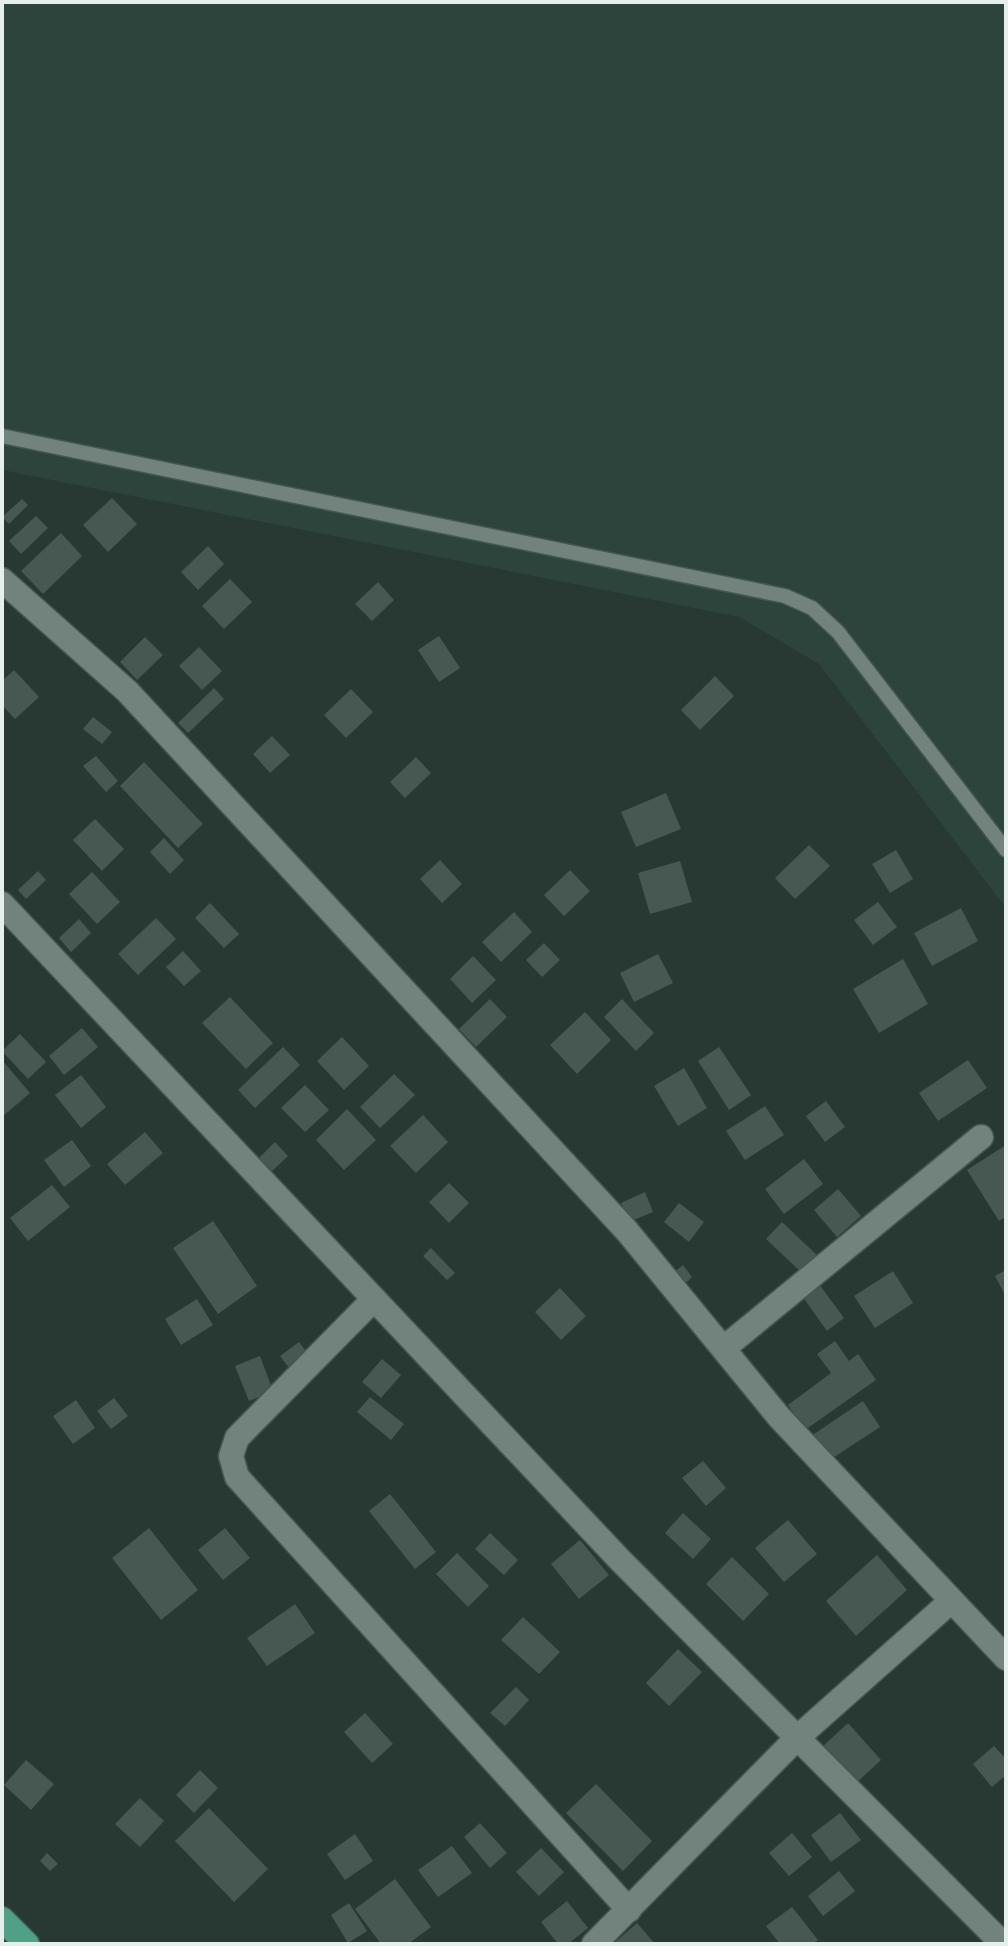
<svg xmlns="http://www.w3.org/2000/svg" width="1008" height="1946" font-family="Merriweather,serif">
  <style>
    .built { fill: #2c443c }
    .building { fill: #475852 }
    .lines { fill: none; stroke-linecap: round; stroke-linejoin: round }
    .service-casing { stroke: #475550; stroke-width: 17 }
    .minor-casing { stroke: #475550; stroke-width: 27 }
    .trunk-casing { stroke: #475550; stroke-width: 27 }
    .service { stroke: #71837c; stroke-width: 14 }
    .minor { stroke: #71837c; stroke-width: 24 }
    .trunk { stroke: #50a088; stroke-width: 24 }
  </style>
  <rect width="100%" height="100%" fill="#283832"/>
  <path class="built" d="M2,2H1006V908L819,664L739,617L2,470Z"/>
  <g class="building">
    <path d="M112,498L137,524L108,552L83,525Z"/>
    <path d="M22,499L28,505L9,524L2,517Z"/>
    <path d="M36,516L48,528L21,554L9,541Z"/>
    <path d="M61,533L82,556L43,594L21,571Z"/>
    <path d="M208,546L224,564L198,590L181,572Z"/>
    <path d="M230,579L252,602L224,629L202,606Z"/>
    <path d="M378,582L394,600L372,621L355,604Z"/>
    <path d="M439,636L460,668L439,682L418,650Z"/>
    <path d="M145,637L163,655L137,680L120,662Z"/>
    <path d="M199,647L222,671L202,690L179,666Z"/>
    <path d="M14,670L39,697L15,719L2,705V681Z"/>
    <path d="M715,676L734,696L700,730L681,710Z"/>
    <path d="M214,688L224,699L188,733L178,723Z"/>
    <path d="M351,689L373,712L346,738L324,715Z"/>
    <path d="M93,717L112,732L102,744L83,729Z"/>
    <path d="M272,736L290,755L270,773L253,754Z"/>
    <path d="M96,756L118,781L106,792L83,766Z"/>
    <path d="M416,757L431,773L405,798L390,782Z"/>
    <path d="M144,762L203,824L178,848L120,786Z"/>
    <path d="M666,793L681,829L636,847L621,812Z"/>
    <path d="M95,819L124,849L102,871L73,840Z"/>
    <path d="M164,838L184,860L170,874L150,852Z"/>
    <path d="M809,845L830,866L795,899L775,878Z"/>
    <path d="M896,850L913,879L890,893L872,864Z"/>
    <path d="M440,860L462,884L442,903L420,879Z"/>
    <path d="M680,861L692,902L650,914L638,873Z"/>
    <path d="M570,870L590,891L564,916L544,895Z"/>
    <path d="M38,871L46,880L26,899L18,890Z"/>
    <path d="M92,872L120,902L97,924L69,894Z"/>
    <path d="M878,902L897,927L873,945L854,920Z"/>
    <path d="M210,903L239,934L224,948L195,918Z"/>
    <path d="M961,908L978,941L932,966L914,933Z"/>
    <path d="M514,912L532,932L501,962L482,942Z"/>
    <path d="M156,918L176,939L138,975L118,954Z"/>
    <path d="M79,919L91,933L71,952L59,938Z"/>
    <path d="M544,943L560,960L542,977L526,960Z"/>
    <path d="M183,951L201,971L184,986L166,967Z"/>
    <path d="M658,954L673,983L634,1002L620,973Z"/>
    <path d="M473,956L496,980L472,1003L450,979Z"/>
    <path d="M903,959L928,1004L879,1033L853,989Z"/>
    <path d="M230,997L273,1043L246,1069L202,1023Z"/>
    <path d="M490,999L507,1017L476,1047L459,1029Z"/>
    <path d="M622,999L654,1033L636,1051L604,1017Z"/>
    <path d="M585,1012L611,1040L577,1074L550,1045Z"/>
    <path d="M82,1028L98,1047L64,1075L49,1056Z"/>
    <path d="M20,1034L46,1062L28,1079L2,1051Z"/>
    <path d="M342,1037L369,1066L344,1090L317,1061Z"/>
    <path d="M283,1047L300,1065L255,1108L238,1090Z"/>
    <path d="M719,1047L751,1095L729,1110L698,1061Z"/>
    <path d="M2,1060L30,1093L2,1117Z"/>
    <path d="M968,1060L987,1088L938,1121L919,1093Z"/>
    <path d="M684,1068L707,1108L678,1126L654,1086Z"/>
    <path d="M394,1074L415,1095L380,1128L360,1107Z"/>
    <path d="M81,1075L106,1107L81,1128L55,1095Z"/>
    <path d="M305,1085L329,1110L305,1132L281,1108Z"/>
    <path d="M826,1101L845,1127L825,1142L806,1116Z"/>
    <path d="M765,1106L784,1135L745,1160L726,1131Z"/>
    <path d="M347,1109L376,1140L344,1170L316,1140Z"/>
    <path d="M423,1115L448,1142L416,1173L390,1146Z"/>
    <path d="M145,1132L163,1153L125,1185L107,1164Z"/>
    <path d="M72,1140L91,1166L64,1187L44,1160Z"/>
    <path d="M275,1142L288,1156L269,1174L256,1161Z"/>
    <path d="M1006,1145V1217L999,1221L967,1170Z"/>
    <path d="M804,1159L823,1184L784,1214L765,1189Z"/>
    <path d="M449,1183L469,1203L449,1223L429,1202Z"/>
    <path d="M52,1185L70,1207L28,1241L10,1218Z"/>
    <path d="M838,1189L861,1216L837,1237L814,1210Z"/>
    <path d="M645,1192L653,1212L629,1222L621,1203Z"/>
    <path d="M679,1203L704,1222L689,1242L664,1222Z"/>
    <path d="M213,1221L257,1286L218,1314L173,1248Z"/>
    <path d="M782,1222L819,1257L803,1274L766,1239Z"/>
    <path d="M431,1248L455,1273L447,1280L423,1256Z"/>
    <path d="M683,1265L692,1277L684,1285L674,1272Z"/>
    <path d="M1006,1270V1297L995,1276Z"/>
    <path d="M893,1271L913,1303L875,1328L854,1296Z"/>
    <path d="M819,1284L844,1318L827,1331L802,1296Z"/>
    <path d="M560,1288L586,1316L561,1340L535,1312Z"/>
    <path d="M197,1299L213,1325L181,1345L165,1319Z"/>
    <path d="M835,1341L849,1361L858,1354L876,1380L805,1430L788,1405L831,1373L817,1354Z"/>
    <path d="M299,1342L311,1358L292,1372L280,1356Z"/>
    <path d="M260,1356L273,1391L249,1401L235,1366Z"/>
    <path d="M382,1359L401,1375L381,1398L362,1382Z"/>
    <path d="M370,1397L404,1424L391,1440L357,1412Z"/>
    <path d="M114,1398L128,1416L111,1429L97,1411Z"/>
    <path d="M76,1400L95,1428L73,1444L53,1416Z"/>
    <path d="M863,1401L880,1427L828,1461L811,1436Z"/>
    <path d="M703,1461L726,1488L706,1506L682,1478Z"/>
    <path d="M390,1494L436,1552L415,1569L369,1511Z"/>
    <path d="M683,1513L711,1539L693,1559L665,1533Z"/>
    <path d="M788,1520L817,1554L784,1582L755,1548Z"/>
    <path d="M149,1528L198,1590L161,1620L112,1558Z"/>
    <path d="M225,1528L250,1558L223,1580L198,1550Z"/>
    <path d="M490,1533L518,1560L504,1575L475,1549Z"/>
    <path d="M580,1540L609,1575L579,1599L551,1564Z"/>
    <path d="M457,1553L489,1586L468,1607L436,1574Z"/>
    <path d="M877,1555L907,1590L856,1636L826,1601Z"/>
    <path d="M732,1557L769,1594L743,1621L706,1584Z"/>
    <path d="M295,1604L315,1633L267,1666L247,1638Z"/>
    <path d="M523,1617L560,1652L539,1674L501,1640Z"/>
    <path d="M678,1649L702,1672L669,1706L646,1683Z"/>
    <path d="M516,1687L529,1700L505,1726L490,1713Z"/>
    <path d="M365,1713L393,1744L372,1763L344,1732Z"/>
    <path d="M848,1723L881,1760L854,1785L821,1748Z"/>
    <path d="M994,1746L1006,1759V1775L992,1787L973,1764Z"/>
    <path d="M26,1760L54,1784L31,1810L4,1785Z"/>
    <path d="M200,1770L218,1788L194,1813L176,1795Z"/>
    <path d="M596,1784L652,1841L623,1871L566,1813Z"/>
    <path d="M140,1798L164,1821L140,1847L115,1824Z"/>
    <path d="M209,1808L268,1869L234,1902L175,1841Z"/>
    <path d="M840,1813L861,1840L831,1862L811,1835Z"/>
    <path d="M480,1823L507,1853L490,1868L464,1837Z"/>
    <path d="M792,1833L812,1857L789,1876L769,1853Z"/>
    <path d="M355,1834L373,1861L345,1880L327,1854Z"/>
    <path d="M452,1846L472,1873L438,1897L418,1870Z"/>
    <path d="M541,1848L564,1872L539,1896L516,1872Z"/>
    <path d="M47,1853L58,1864L50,1871L40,1861Z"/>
    <path d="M839,1871L855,1891L823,1916L808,1896Z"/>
    <path d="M395,1879L431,1927L408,1944H381L355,1909Z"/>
    <path d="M567,1901L588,1928L568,1944H558L541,1922Z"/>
    <path d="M349,1903L367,1931L348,1943L331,1915Z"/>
    <path d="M792,1907L818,1940L813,1944H780L766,1926Z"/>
    <path d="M637,1923L655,1944H613Z"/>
  </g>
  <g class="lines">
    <g class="service-casing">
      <path id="service" d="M2,436L785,596L812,608L838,632L1006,850"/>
    </g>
    <g class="minor-casing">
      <g id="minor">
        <path d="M2,580L127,691L627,1231L779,1417L1006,1658"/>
        <path d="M2,904L620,1560L1003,1944"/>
        <path d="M374,1299L237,1438L231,1456L237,1477L629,1910"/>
        <path d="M724,1348L981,1137"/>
        <path d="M594,1944L798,1737L950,1602"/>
      </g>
    </g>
    <g class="trunk-casing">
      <path id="trunk" d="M2,1919L27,1944"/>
    </g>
    <use href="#service" class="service"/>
    <use href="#minor" class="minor"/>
    <use href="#trunk" class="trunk"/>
  </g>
  <rect width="1008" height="1946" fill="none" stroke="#e5efeb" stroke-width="8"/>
</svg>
